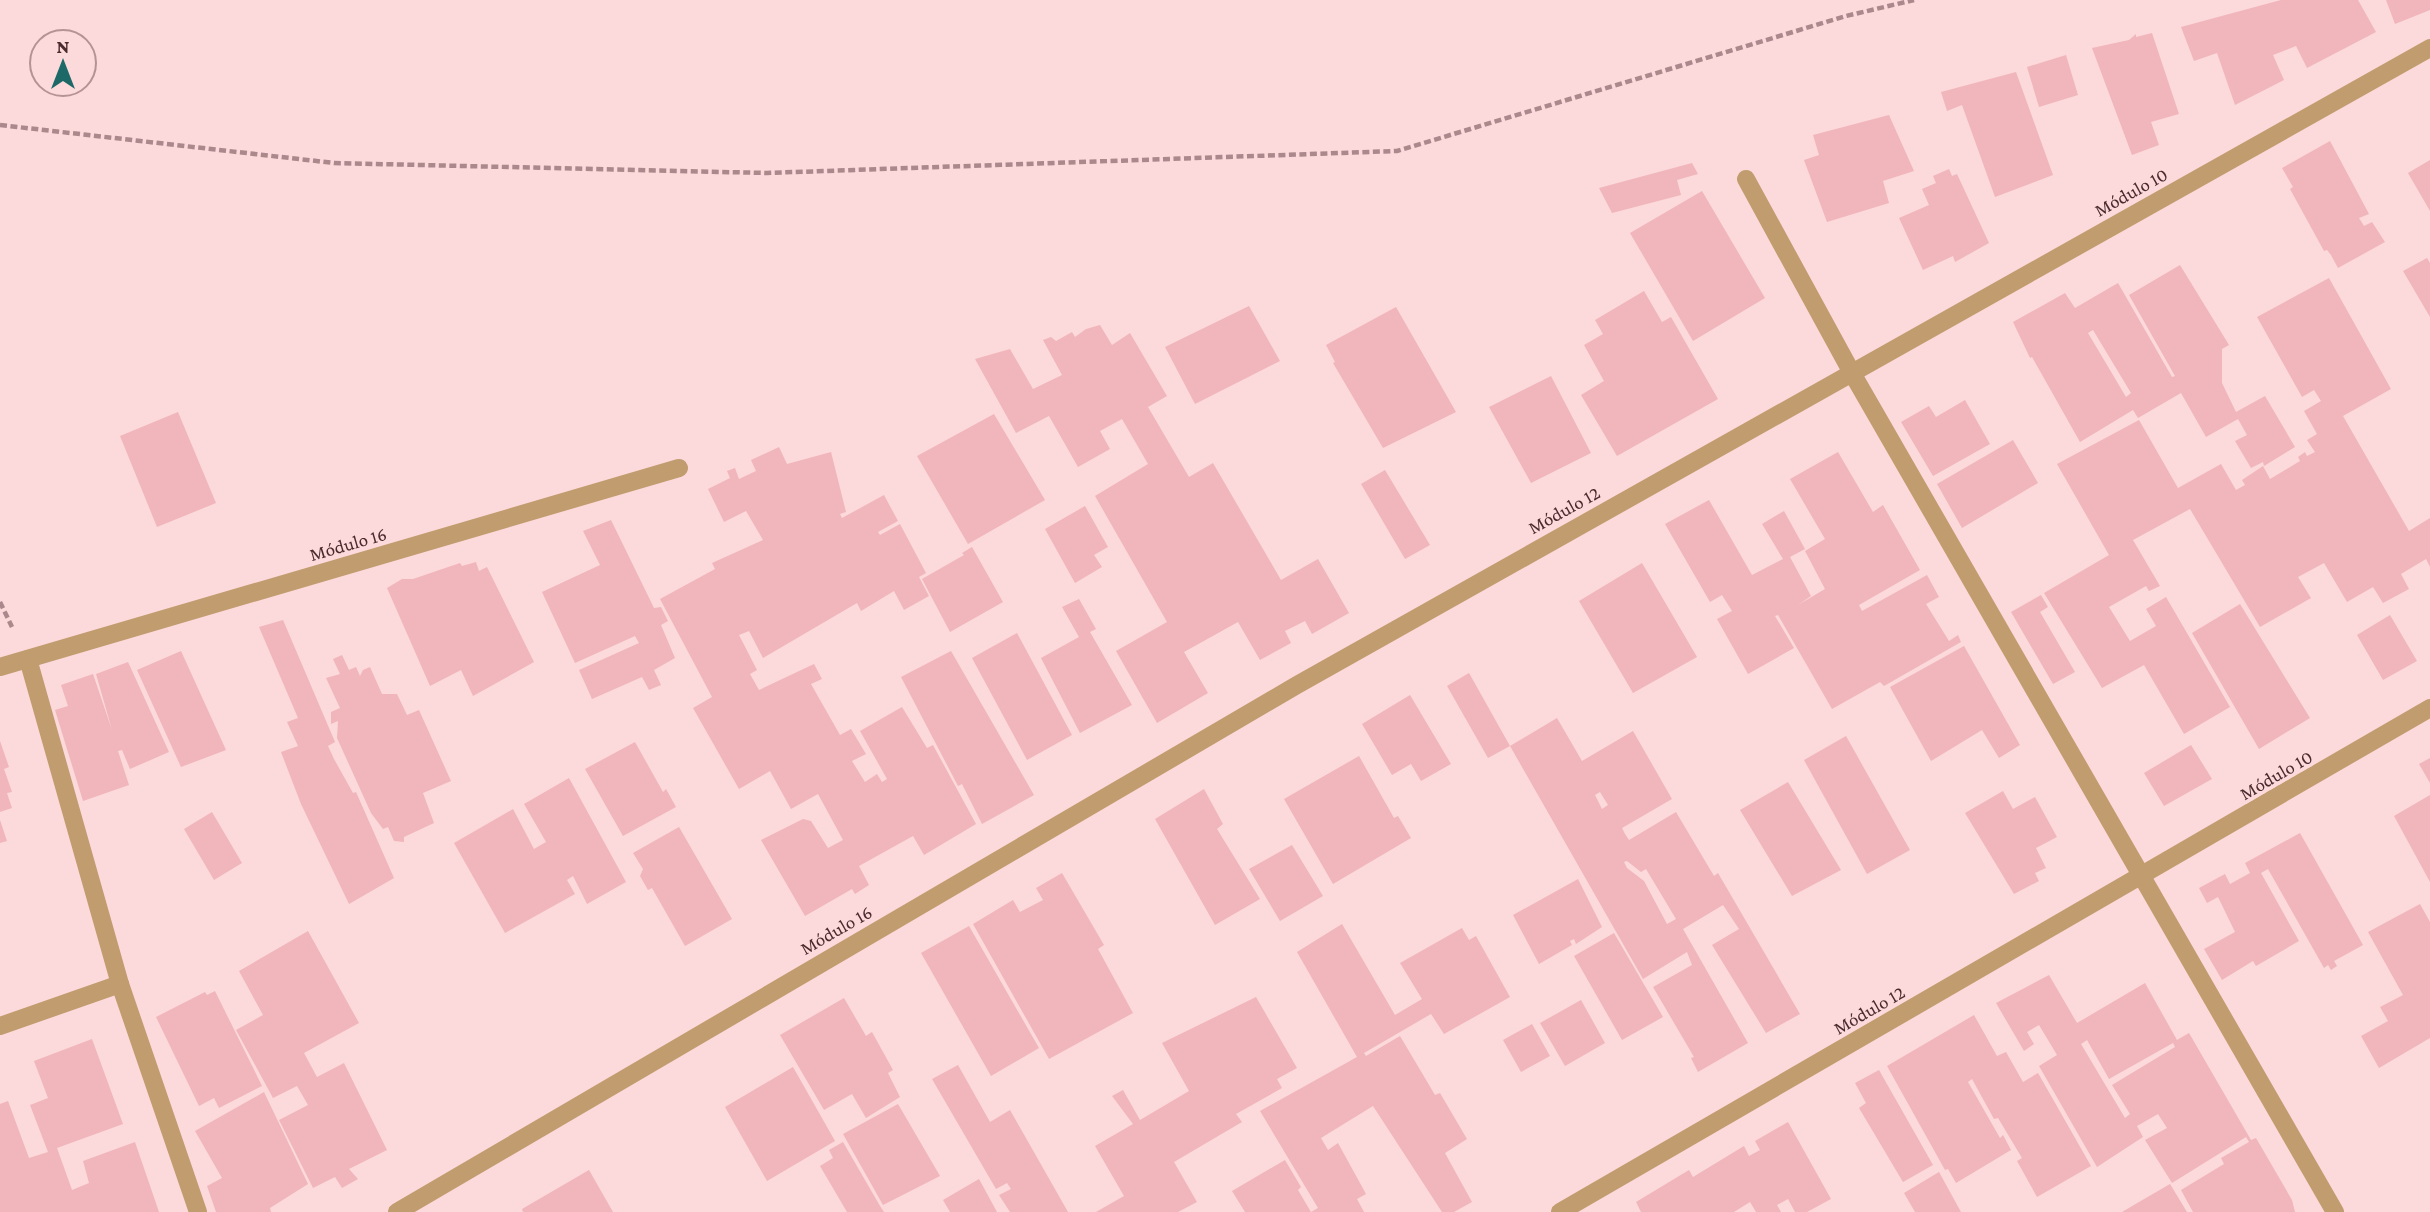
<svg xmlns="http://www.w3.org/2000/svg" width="2430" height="1212" font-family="'Crimson Pro',serif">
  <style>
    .building { fill: #f0b6bb; fill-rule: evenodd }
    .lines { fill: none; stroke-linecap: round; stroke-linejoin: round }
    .path { stroke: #aa888b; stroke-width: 4.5; stroke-dasharray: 7 3.5; stroke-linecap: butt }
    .minor { stroke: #c19c6e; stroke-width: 18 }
    .labels { text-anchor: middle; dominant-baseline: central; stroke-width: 7; stroke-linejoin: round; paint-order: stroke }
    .street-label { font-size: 19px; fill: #4a2a2d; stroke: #fcd9db }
  </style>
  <rect width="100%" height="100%" fill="#fcd9db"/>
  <g class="building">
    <path d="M2281,0H2358L2376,32L2307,68L2296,46L2273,55L2284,80L2235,105L2217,53L2194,61L2181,27Z"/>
    <path d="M2386,0H2430V10L2395,24Z"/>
    <path d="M2152,33L2179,114L2151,122L2159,145L2132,155L2092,48L2129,40L2136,34V37Z"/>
    <path d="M2066,55L2078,95L2039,107L2027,67Z"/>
    <path d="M2016,72L2053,175L1995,197L1962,105L1947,111L1941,92Z"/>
    <path d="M1889,115L1914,171L1883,181L1889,203L1827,222L1804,160L1819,155L1813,135Z"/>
    <path d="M2330,141L2369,214L2359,218L2364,226L2372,222L2385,242L2338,268L2331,255L2327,250L2324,251L2290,189L2293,187L2282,168Z"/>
    <path d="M2430,160V211L2408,173Z"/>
    <path d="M1692,163L1698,174L1677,180L1681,195L1612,213L1599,188Z"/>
    <path d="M1949,169L1952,176L1957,174L1989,243L1955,262L1953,256L1923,270L1899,218L1929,205L1922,189L1936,183L1933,176Z"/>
    <path d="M1702,191L1765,298L1693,341L1630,233Z"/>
    <path d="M2427,258L2430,263V317L2403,271Z"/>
    <path d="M2180,265L2229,345L2222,349V383L2236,412L2265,396L2295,447L2264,466L2263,462L2251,468L2235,441L2247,435L2238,419L2206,437L2181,393L2138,418L2133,410L2080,442L2032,357L2030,358L2013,322L2065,293L2075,308L2118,283L2172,377L2175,376L2129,295ZM2093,330L2131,393L2126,397L2088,333Z"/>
    <path d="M2329,278L2391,389L2343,416L2409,531L2430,518V567L2426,559L2401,574L2409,589L2383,603L2373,587L2347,602L2324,563L2298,577L2311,598L2260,627L2190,509L2133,540L2160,586L2149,591L2146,586L2109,607L2130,641L2156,626L2146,609L2166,597L2230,707L2184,734L2144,665L2102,688L2044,593L2109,555L2057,464L2139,420L2178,488L2221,464L2236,490L2245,485L2242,480L2263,466L2270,479L2300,461L2298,457L2305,452L2307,456L2315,452L2307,440L2317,434L2304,411L2321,401L2314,390L2302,397L2257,317Z"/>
    <path d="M1644,291L1662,322L1671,317L1718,399L1617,456L1581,395L1604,381L1584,345L1603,334L1595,320Z"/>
    <path d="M1249,306L1280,361L1195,404L1165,347Z"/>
    <path d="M1396,307L1456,412L1383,448L1333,363L1335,362L1326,345Z"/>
    <path d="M1100,325L1112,345L1130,333L1167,396L1148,407L1189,477L1213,463L1281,580L1318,559L1349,613L1312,634L1305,621L1285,631L1291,643L1260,660L1238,622L1184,652L1208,693L1157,723L1116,651L1167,622L1095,496L1148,464L1122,419L1100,431L1110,449L1078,467L1049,416L1016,433L975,359L1010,349L1033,389L1062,375L1043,340L1051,337L1056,341L1072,332L1075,337L1086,329Z"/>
    <path d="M1551,376L1591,453L1531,483L1489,407Z"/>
    <path d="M1965,400L1990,444L1933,476L1901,422L1929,406L1936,417Z"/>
    <path d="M178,412L216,503L157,527L120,436Z"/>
    <path d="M994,414L1045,500L968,544L917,456Z"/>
    <path d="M2013,440L2038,483L1962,528L1937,484Z"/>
    <path d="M779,447L787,464L831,452L846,512L840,514L842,518L884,495L898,521L878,532L880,535L900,524L926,573L919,577L929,596L904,610L894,591L861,611L857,603L763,658L749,631L739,635L757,670L750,674L759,690L814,664L822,679L811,684L840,735L851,729L866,754L852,761L865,782L877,774L882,782L887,779L860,731L902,707L927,748L933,745L976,824L924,855L913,836L859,866L869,885L855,894L852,889L805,916L761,840L803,819L811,821L828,848L843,840L818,794L791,809L770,771L739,789L693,708L712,697L660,599L715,569L712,563L763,540L746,511L724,522L708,489L730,478L727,471L735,468L739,479L756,471L751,460Z"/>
    <path d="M1838,452L1873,512L1883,505L1920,570L1859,605L1862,611L1927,575L1939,597L1926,604L1949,641L1958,635L1961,642L1884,686L1880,682L1832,709L1778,615L1775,616L1794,648L1748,674L1717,619L1732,611L1722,595L1710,602L1665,524L1709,500L1752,575L1783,559L1762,524L1784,511L1805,549L1790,557L1811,596L1798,605L1825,589L1805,551L1825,539L1790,479Z"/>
    <path d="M1385,470L1430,545L1405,559L1361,484Z"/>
    <path d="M1085,506L1108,547L1094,555L1102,567L1075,583L1045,529Z"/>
    <path d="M611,520L654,608L661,607L668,621L661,625L675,658L654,670L661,685L649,690L642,677L592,699L579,670L639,643L635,636L575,663L542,592L600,565L583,531Z"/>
    <path d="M972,547L1003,602L950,632L922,579L964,555L962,553Z"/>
    <path d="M476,562L479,571L487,567L534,662L473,696L461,670L430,686L387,588L402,579H413L460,563L462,566Z"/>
    <path d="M1642,563L1697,657L1633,693L1579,601Z"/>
    <path d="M2041,595L2048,607L2040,612L2075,672L2053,684L2011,612Z"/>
    <path d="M1079,599L1096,629L1090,632L1132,705L1080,733L1041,658L1079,637L1062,607Z"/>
    <path d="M2240,604L2310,718L2259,749L2192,633Z"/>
    <path d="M2390,615L2417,661L2383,680L2357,635Z"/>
    <path d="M283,620L335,742L328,746L334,759L353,793L356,792L394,878L349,904L301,804L281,752L298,746L287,722L298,718L259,627Z"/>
    <path d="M1017,633L1072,735L1027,760L972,658Z"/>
    <path d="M1964,646L2020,745L1999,758L1982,730L1931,761L1890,687Z"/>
    <path d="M181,651L226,750L181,767L137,670Z"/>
    <path d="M951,651L1034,795L982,824L962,784L958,786L901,677Z"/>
    <path d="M342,655L349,670L356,667L360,676L363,670L370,667L382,694H397L407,715L419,710L451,781L423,793L434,823L404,837V842L394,841L388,827L383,829L371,813L337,738L338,721L331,724V712L340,708L326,678L340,674L333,659Z"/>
    <path d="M128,662L169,752L130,769L122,750L118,751L129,785L83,801L55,710L68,706L61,685L93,674L112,730L96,674Z"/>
    <path d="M1469,673L1510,746L1488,758L1447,686Z"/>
    <path d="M1410,695L1451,764L1421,781L1411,764L1392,775L1362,724Z"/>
    <path d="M1557,718L1582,761L1633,731L1672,799L1622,828L1625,834L1629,840L1676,812L1714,876L1718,873L1800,1014L1766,1033L1712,945L1739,929L1723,905L1683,929L1748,1043L1698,1072L1691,1058L1694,1057L1653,987L1692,965L1687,952L1643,979L1510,746ZM1600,792L1608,805L1602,809L1595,795ZM1627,861L1641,872L1646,869L1676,919L1667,924L1644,881L1627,868L1624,862Z"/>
    <path d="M1846,736L1910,850L1867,874L1804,760Z"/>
    <path d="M0,741L9,767L4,769L12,792L7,793L12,808L0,812Z"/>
    <path d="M635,742L663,792L666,789L676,807L623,836L585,769Z"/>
    <path d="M2191,745L2212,779L2164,806L2144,773Z"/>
    <path d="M1359,756L1394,818L1398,816L1411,838L1333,884L1284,799Z"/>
    <path d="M2430,758V783L2419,764Z"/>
    <path d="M569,778L626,882L587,904L573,876L567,880L575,894L505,933L454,843L513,809L534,849L546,842L524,804Z"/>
    <path d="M1788,782L1841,870L1792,896L1740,810Z"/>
    <path d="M1204,789L1223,824L1217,829L1260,899L1215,925L1155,819Z"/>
    <path d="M2003,791L2013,809L2035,797L2057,837L2036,848L2046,868L2035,873L2039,881L2014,894L1965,813Z"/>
    <path d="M2430,795V882L2394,816Z"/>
    <path d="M212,812L242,863L214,880L184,829Z"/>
    <path d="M0,820L7,841L0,843Z"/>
    <path d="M679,827L732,919L685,946L652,888L648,890L640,876L643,869L633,853Z"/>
    <path d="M2300,833L2363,945L2334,961L2337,966L2331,970L2328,965L2324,968L2268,869L2261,873L2299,941L2256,966L2253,961L2222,980L2204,949L2235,932L2218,897L2207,903L2199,888L2225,874L2230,884L2250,873L2245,863Z"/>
    <path d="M1292,845L1323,896L1280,921L1249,869Z"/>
    <path d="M1062,873L1104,945L1098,949L1133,1013L1049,1059L973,924L1013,900L1020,912L1043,900L1036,888Z"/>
    <path d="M1578,879L1602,927L1576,944L1574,939L1570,941L1572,945L1539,964L1513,915Z"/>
    <path d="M2420,904L2430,922V1038L2379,1068L2361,1036L2388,1021L2380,1007L2403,995L2368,932Z"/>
    <path d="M1342,924L1395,1015L1422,999L1400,963L1462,928L1469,940L1476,936L1510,997L1444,1034L1431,1014L1364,1053L1366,1056L1400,1036L1435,1095L1440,1093L1467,1139L1445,1153L1472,1202L1454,1212H1442L1373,1106L1321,1138L1328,1150L1338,1143L1366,1194L1357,1199L1364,1212H1245L1232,1191L1285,1160L1301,1187L1298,1190L1311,1212L1318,1208L1260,1111L1357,1057L1297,952Z"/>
    <path d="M969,926L1039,1048L991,1076L921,953Z"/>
    <path d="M308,931L359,1023L304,1053L317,1077L344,1063L387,1150L349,1169L358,1179L342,1188L335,1177L313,1188L279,1120L308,1105L297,1086L273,1098L236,1030L263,1015L239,971Z"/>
    <path d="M1614,933L1663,1017L1622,1040L1574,956Z"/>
    <path d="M2049,975L2077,1023L2145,983L2177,1040L2189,1033L2251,1140L2256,1138L2292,1200L2295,1212H2193L2181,1190L2224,1164L2221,1158L2249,1142L2246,1137L2172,1183L2145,1140L2167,1128L2158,1114L2137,1126L2143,1137L2097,1167L2039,1066L2057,1055L2039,1025L2027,1032L2034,1044L2024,1051L1996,1003ZM2087,1040L2109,1079L2173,1043L2175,1047L2112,1085L2130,1114L2125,1118L2081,1044Z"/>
    <path d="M215,991L262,1086L219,1108L214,1098L199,1106L156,1017L205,992L207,995Z"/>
    <path d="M1256,997L1297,1068L1277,1079L1282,1088L1236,1114L1242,1122L1174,1162L1197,1202L1178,1212H1096L1124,1196L1095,1146L1133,1124L1112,1096L1123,1090L1140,1120L1189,1091L1162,1043Z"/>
    <path d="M844,998L866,1036L872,1032L893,1070L888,1073L900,1097L866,1118L852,1094L824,1110L780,1035Z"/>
    <path d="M1581,1000L1605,1043L1565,1066L1540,1023Z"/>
    <path d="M1974,1015L1997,1056L2006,1052L2023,1082L2038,1073L2091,1166L2037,1197L2017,1161L2022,1158L1998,1118L1994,1119L1972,1079L1968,1082L2000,1138L2003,1135L2011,1150L1956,1183L1948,1169L1945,1170L1887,1066Z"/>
    <path d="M1532,1024L1550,1056L1521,1072L1503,1040Z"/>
    <path d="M92,1039L123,1124L57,1148L72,1190L89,1183L83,1161L135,1142L159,1212H0V1104L8,1101L29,1158L48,1152L30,1105L48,1098L34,1061Z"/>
    <path d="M958,1065L990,1122L1010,1110L1068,1212H1010L999,1195L1011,1189L1007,1183L996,1189L932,1079Z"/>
    <path d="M793,1067L835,1141L767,1181L725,1107Z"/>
    <path d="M1879,1070L1933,1165L1903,1182L1859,1108L1866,1103L1855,1083Z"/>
    <path d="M264,1092L308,1184L270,1208L271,1212H216L207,1186L222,1178L195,1131Z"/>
    <path d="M898,1104L940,1176L883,1205L843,1134Z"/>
    <path d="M1788,1122L1831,1199L1807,1212H1795L1788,1199L1777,1205L1781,1212H1756L1750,1202L1734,1212H1641L1636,1202L1689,1170L1693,1177L1744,1146L1749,1156L1760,1150L1755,1141Z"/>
    <path d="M843,1142L880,1206L884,1212H847L820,1166L833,1158L829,1150Z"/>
    <path d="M589,1170L613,1212H523L522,1209Z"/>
    <path d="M1939,1172L1961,1212H1915L1904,1193Z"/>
    <path d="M979,1179L997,1212H950L943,1200Z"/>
    <path d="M2170,1184L2187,1212H2122L2139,1202Z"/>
  </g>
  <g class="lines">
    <g class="path">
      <path d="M0,125L334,163L767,173L1397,151L1846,16L1914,0"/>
      <path d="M0,602L12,627"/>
    </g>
    <g class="minor">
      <path d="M1746,179L1852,373L2335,1212"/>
      <path d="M28,659L120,984L198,1212"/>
      <path d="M0,667L679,468"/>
      <path d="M0,1026L120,984"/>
      <path d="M397,1212L1297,685L2430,48"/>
      <path d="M1560,1212L2430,708"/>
    </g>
  </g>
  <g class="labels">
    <g class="street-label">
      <text transform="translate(2131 192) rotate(-29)">Módulo 10</text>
      <text transform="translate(1564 510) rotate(-29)">Módulo 12</text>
      <text transform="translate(348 544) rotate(-16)">Módulo 16</text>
      <text transform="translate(2276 775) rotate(-30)">Módulo 10</text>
      <text transform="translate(836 930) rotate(-30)">Módulo 16</text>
      <text transform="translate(1869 1010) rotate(-30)">Módulo 12</text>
    </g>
  </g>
  <g transform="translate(63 63)"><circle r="33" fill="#fcd9db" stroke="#b59395" stroke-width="2"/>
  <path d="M0-5L12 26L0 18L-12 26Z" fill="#1c6967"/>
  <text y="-10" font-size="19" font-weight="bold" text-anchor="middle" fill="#4a2a2d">N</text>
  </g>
</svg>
